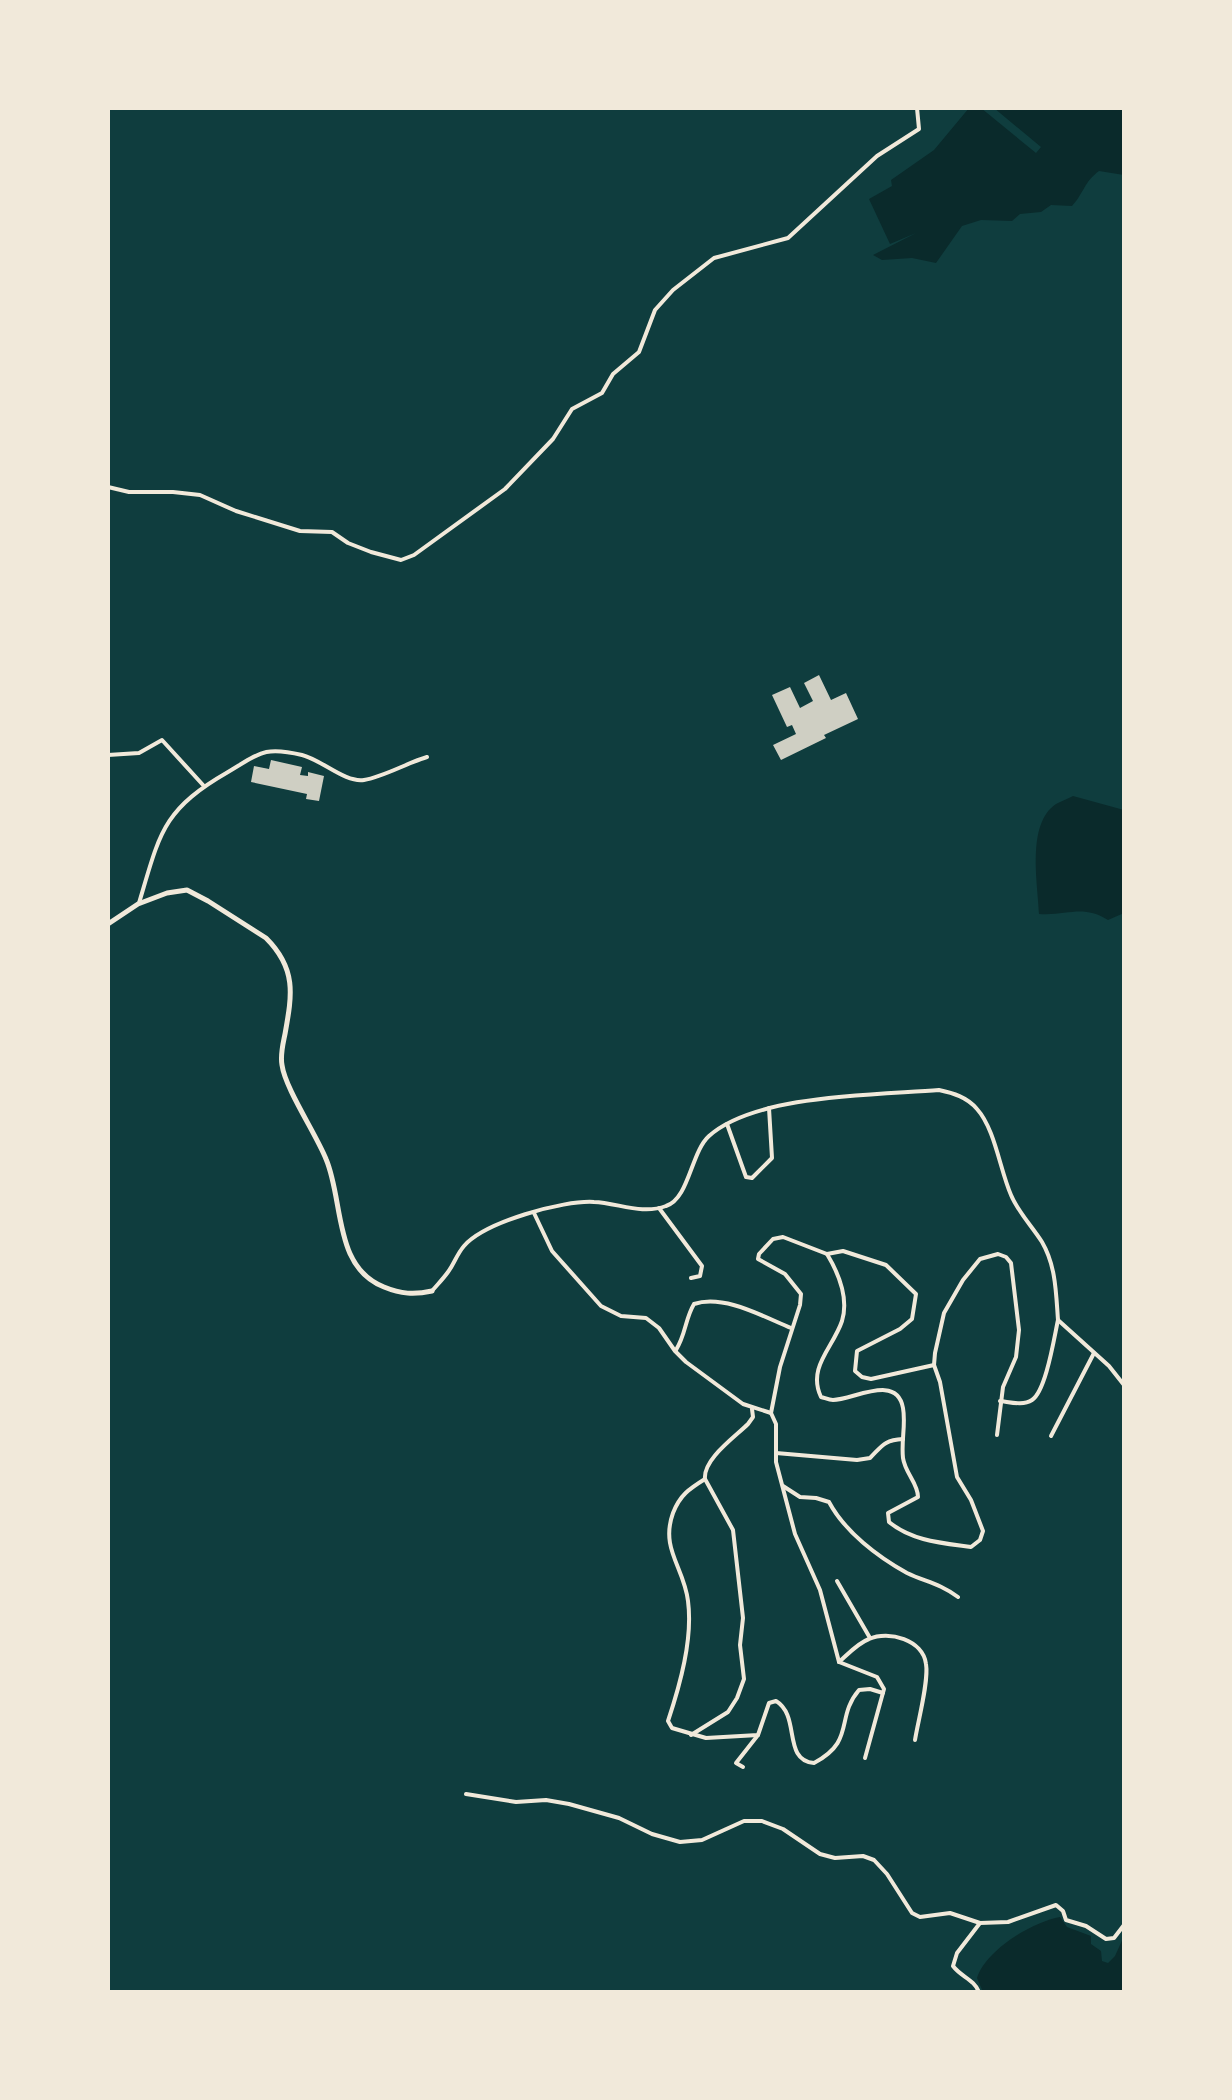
<svg xmlns="http://www.w3.org/2000/svg" width="1232" height="2100" font-family="'Open Sans',sans-serif">
  <style>
    .water { fill: #0a2a2b }
    .building { fill: #cfcfc3 }
    .lines { fill: none; stroke-linecap: round; stroke-linejoin: round }
    .minor { stroke: #f1e9da; stroke-width: 4 }
    .secondary { stroke: #f1e9da; stroke-width: 5 }
  </style>
  <rect width="100%" height="100%" fill="#0f3d3e"/>
  <g class="water">
    <path d="M969,108H981L1036,153L1041,147L994,108H1124V175L1099,171C1084,182 1084,193 1072,206L1051,205L1041,212L1020,214L1012,221L981,220L962,226L936,263L912,258L882,260L873,255L916,233L890,244L869,199L892,186L891,180L934,150Z"/>
    <path d="M1073,796L1124,810V913L1108,920C1082,904 1068,916 1039,914C1038,884 1026,824 1056,804C1061,801 1068,799 1073,796Z"/>
    <path d="M1060,1917L1067,1927L1091,1936V1944L1101,1951L1102,1961L1108,1963L1115,1956L1124,1936V1992H983L977,1978C986,1950 1032,1922 1060,1917Z"/>
  </g>
  <g class="building">
    <path d="M819,675L831,700L846,693L858,719L824,735L826,738L781,760L773,745L796,734L792,725L787,727L772,695L790,687L800,708L813,701L804,683Z"/>
    <path d="M271,760L302,767L300,775L308,776V772L324,776L319,801L306,799L307,794L251,782L254,766L269,769Z"/>
  </g>
  <g class="lines">
    <g class="minor">
      <path d="M108,487L129,492H173L200,495L236,511L300,531L332,532L348,543L371,552L401,560L414,555L505,489L553,439L572,409L602,393L613,374L639,352L655,310L673,290L714,258L788,238L877,156L919,129L917,108"/>
      <path d="M108,755L139,753L162,740L203,785"/>
      <path d="M139,903C160,833 162,810 228,772C260,753 264,746 302,755C322,760 345,783 364,780C383,777 407,763 427,757"/>
      <path d="M727,1124L746,1177L752,1178L772,1158L769,1108"/>
      <path d="M659,1208L702,1266L700,1276L691,1278"/>
      <path d="M534,1213L552,1251L601,1306L621,1316L646,1318L659,1328L675,1351L686,1362L743,1404L771,1413"/>
      <path d="M827,1254C839,1274 849,1298 842,1321C833,1348 807,1367 821,1397C825,1398 829,1400 833,1400C853,1400 897,1373 903,1408C906,1424 901,1441 903,1458C905,1473 918,1483 918,1497L888,1513L889,1522C912,1541 942,1543 971,1547L980,1540L983,1531L971,1500L957,1477L940,1382L934,1365L935,1353L944,1313L963,1280L980,1259L998,1254L1006,1257L1011,1263L1019,1330L1016,1357L1003,1387L997,1435"/>
      <path d="M432,1291C437,1285 443,1279 448,1272C454,1264 457,1254 464,1246C485,1222 563,1200 594,1202C618,1203 642,1215 666,1206C689,1199 691,1152 709,1136C756,1094 877,1095 939,1090C953,1093 967,1097 977,1109C995,1129 1000,1170 1011,1195C1018,1212 1032,1226 1042,1242C1056,1266 1056,1293 1058,1320L1109,1366L1124,1385"/>
      <path d="M676,1350C686,1334 685,1319 694,1304C724,1294 764,1317 791,1328"/>
      <path d="M1000,1401C1010,1402 1023,1406 1032,1400C1046,1391 1054,1338 1058,1320"/>
      <path d="M1051,1436L1094,1353"/>
      <path d="M776,1453L857,1460L870,1458C882,1446 884,1440 903,1439"/>
      <path d="M705,1479C689,1489 680,1495 673,1513C660,1549 684,1567 688,1601C693,1639 680,1685 668,1721L672,1728L706,1738L758,1735L769,1703L776,1701C801,1716 782,1760 814,1763C856,1741 835,1718 859,1690L870,1689L883,1693"/>
      <path d="M783,1486L800,1497L816,1498L829,1502C845,1532 878,1557 907,1573C926,1582 939,1583 958,1597"/>
      <path d="M837,1581L870,1638"/>
      <path d="M839,1662L820,1590L795,1534L776,1462V1424L771,1413L780,1367L800,1305L801,1294L785,1274L758,1259L759,1254L773,1239L783,1237L827,1254L843,1251L886,1265L916,1294L912,1319L900,1329L857,1351L855,1371L862,1377L871,1379L934,1365"/>
      <path d="M839,1662C848,1654 858,1643 869,1639C889,1630 923,1640 926,1664C929,1681 918,1721 915,1740"/>
      <path d="M839,1662L877,1677L884,1689L865,1758"/>
      <path d="M691,1735L728,1712L737,1698L744,1679L740,1645L743,1618L733,1530L705,1479C703,1459 735,1437 748,1424L753,1417L752,1409"/>
      <path d="M743,1767L736,1763L758,1735"/>
      <path d="M466,1794L516,1802L546,1800L569,1804L619,1818L652,1834L680,1842L702,1840L744,1821H762L783,1829L820,1854L835,1858L863,1856L874,1860L887,1874L912,1913L920,1917L950,1913L980,1923L1008,1922L1056,1905L1063,1911L1066,1920L1086,1926L1106,1939L1114,1938L1124,1925"/>
      <path d="M979,1992C974,1979 961,1977 953,1966L957,1953L980,1923"/>
    </g>
    <path class="secondary" d="M108,924L138,904L167,893L187,890L208,901L266,938C297,969 292,995 285,1034C283,1044 280,1055 282,1065C285,1088 316,1134 326,1159C344,1201 333,1267 384,1287C401,1294 414,1295 432,1291"/>
  </g>
  <rect width="1232" height="2100" fill="none" stroke="#f1e9da" stroke-width="220"/>
</svg>
